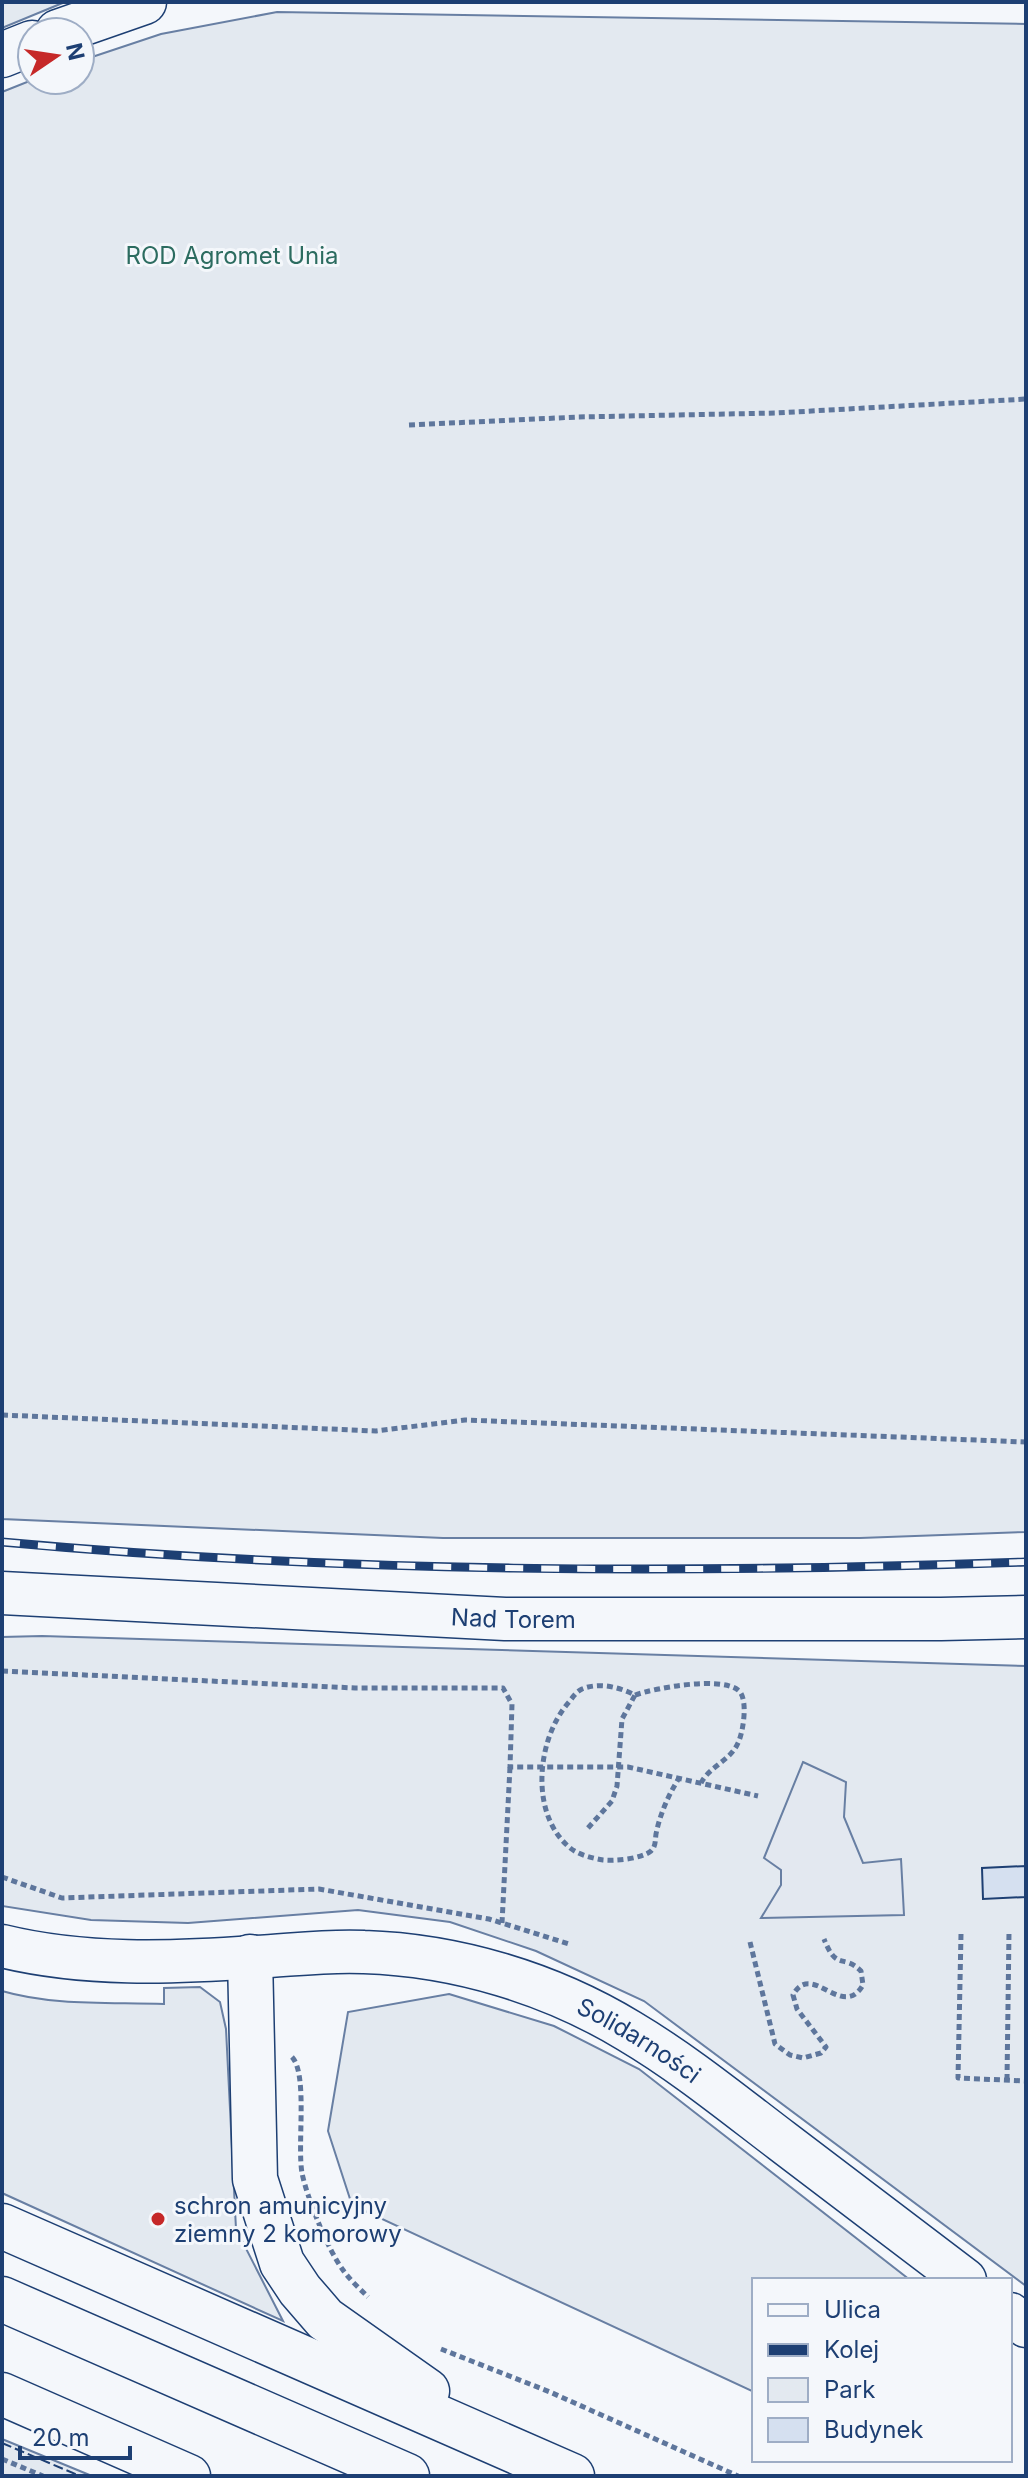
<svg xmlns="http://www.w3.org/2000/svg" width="1028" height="2478" font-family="Inter,sans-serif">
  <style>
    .green { fill: #e3e9f0; stroke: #687fa3; stroke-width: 2 }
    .parking { fill: #e3e8f0; stroke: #687fa3; stroke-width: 2 }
    .building { fill: #d5e0f0; stroke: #1d3f73; stroke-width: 2 }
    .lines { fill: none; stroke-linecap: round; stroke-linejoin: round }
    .minor-casing { stroke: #1d3f73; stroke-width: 45 }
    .major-casing { stroke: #1d3f73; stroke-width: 47 }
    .path { stroke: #5e769c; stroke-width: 5; stroke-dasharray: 6 4; stroke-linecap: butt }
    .minor { stroke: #f4f7fb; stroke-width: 42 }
    .major { stroke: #f4f7fb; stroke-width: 44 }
    .rail-casing { stroke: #1d3f73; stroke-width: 9 }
    .rail { stroke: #f4f7fb; stroke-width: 6; stroke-dasharray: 18; stroke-linecap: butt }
    .fence { stroke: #1d3f73; stroke-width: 2; stroke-dasharray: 10 4; stroke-linecap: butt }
    .poi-dot { fill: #c62828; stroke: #f4f7fb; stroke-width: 3 }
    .labels { text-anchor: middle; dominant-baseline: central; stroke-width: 6; stroke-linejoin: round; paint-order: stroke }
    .park-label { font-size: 24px; fill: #2c6c60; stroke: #f4f7fb }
    .street-label { font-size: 24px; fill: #1d3f73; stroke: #f4f7fb }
    .poi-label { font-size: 24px; fill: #1d3f73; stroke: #f4f7fb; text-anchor: start }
  </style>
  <rect width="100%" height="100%" fill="#f4f7fb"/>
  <g class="green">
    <path d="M2,2H65L2,28Z"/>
    <path d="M277,12L1026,24V1532L860,1538H443L2,1519V92L32,80H80V61L161,34Z"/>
    <path d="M42,1636L1026,1666V2286L644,2001L536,1951L450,1922L358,1910L188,1923L91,1920L2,1906V1637Z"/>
    <path d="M200,1987L220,2002L226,2029L236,2229L283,2321L2,2193V1991C53,2006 111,2002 164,2004V1988Z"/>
    <path d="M449,1994L554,2026L639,2069L910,2280H754V2392L352,2205L328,2131L348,2012Z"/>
    <path d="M2,2439L92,2476H2Z"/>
  </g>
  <path class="parking" d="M803,1762L846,1782L844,1817L863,1863L901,1859L904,1915L761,1918L781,1885V1870L764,1858Z"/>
  <path class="building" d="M1026,1866V1897L983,1899L982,1868Z"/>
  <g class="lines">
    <g class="minor-casing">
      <g id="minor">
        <path id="s1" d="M2,1593L505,1619H941L1026,1617"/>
        <path id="s2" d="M2,1946C84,1966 171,1963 255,1957C292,1955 328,1950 364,1952C456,1955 550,1983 629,2031C683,2063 732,2103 782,2141C843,2187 904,2234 965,2280"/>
        <path d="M1010,2314L1026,2326"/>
        <path d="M2,2394L189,2476"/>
      </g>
    </g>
    <g class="major-casing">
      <g id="major">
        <path d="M58,32L144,2"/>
        <path d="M2,55L32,43"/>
        <path d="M250,1957L255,2179L282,2263L300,2290L325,2319L427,2391"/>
        <path d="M2,2226L572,2476"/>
        <path d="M2,2299L407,2476"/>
      </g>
    </g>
    <g class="path">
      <path d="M409,425L578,417L776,413L1026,399"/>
      <path d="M2,1415L376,1431L465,1420L1026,1442"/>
      <path d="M2,1671L355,1688H503L512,1704L510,1767H628L758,1796"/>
      <path d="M635,1695C655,1688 720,1676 738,1690C749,1698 743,1733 738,1743C730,1761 710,1766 701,1783"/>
      <path d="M588,1828L612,1801L617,1786L622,1719L635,1695C619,1687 599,1682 582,1689C576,1692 573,1697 569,1702C537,1738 529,1813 569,1847C578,1855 592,1858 603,1860C615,1861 641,1859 651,1851C656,1846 655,1841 656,1834C660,1814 668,1796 679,1778"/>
      <path d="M2,1877L62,1898L319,1889L489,1919L569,1944"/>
      <path d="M502,1923L510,1767"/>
      <path d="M961,1934L958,2078L1026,2081"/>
      <path d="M750,1942L775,2044L790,2055L803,2058L821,2053L826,2047L797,2009L793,1995C812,1960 842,2021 863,1985L861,1971C843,1953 837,1972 824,1939"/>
      <path d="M292,2057C308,2074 297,2145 302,2173C307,2198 328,2250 343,2270C350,2280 360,2289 368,2297"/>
      <path d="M1007,2080L1009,1932"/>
      <path d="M441,2349L550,2392L738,2476"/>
      <path d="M2,2459L43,2476"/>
    </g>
    <use href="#minor" class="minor"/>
    <use href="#major" class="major"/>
    <g class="rail-casing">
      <path id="rail" d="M2,1542C343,1573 684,1574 1026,1562"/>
    </g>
    <use href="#rail" class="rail"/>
    <path class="fence" d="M2,2443L80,2476"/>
  </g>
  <circle class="poi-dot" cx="158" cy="2219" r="8"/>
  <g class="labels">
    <g class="park-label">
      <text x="232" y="255">ROD Agromet Unia</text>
    </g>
    <g class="street-label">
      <text stroke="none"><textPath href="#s1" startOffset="512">Nad Torem</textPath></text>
      <text stroke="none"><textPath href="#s2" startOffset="656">Solidarności</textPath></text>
    </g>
    <g class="poi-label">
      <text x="174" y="2205">schron amunicyjny<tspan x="174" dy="28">ziemny 2 komorowy</tspan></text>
    </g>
  </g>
  <rect width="1028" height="2478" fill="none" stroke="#1d3f73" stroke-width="8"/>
  <rect x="752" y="2278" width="260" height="184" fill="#f4f7fb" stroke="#9eadc5" stroke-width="2"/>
  <rect x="768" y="2304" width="40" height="12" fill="#f4f7fb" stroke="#9eadc5" stroke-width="2"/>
  <text x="824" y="2318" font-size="24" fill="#1d3f73">Ulica</text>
  <rect x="768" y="2344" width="40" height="12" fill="#1d3f73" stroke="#9eadc5" stroke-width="2"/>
  <text x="824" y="2358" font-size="24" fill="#1d3f73">Kolej</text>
  <rect x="768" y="2378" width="40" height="24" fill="#e3e9f0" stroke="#9eadc5" stroke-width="2"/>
  <text x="824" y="2398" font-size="24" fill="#1d3f73">Park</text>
  <rect x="768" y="2418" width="40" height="24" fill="#d5e0f0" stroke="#9eadc5" stroke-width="2"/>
  <text x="824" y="2438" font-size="24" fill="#1d3f73">Budynek</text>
  <g transform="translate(56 56) rotate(77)"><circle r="38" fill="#f4f7fb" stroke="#9eadc5" stroke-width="2"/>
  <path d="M0-6L14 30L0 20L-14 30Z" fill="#c62828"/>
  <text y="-12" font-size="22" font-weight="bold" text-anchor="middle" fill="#1d3f73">N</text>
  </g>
  <path d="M20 2446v12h110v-12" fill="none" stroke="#1d3f73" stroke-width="4"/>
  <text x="32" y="2446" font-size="24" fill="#1d3f73" stroke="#f4f7fb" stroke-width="6" paint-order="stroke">20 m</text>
</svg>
